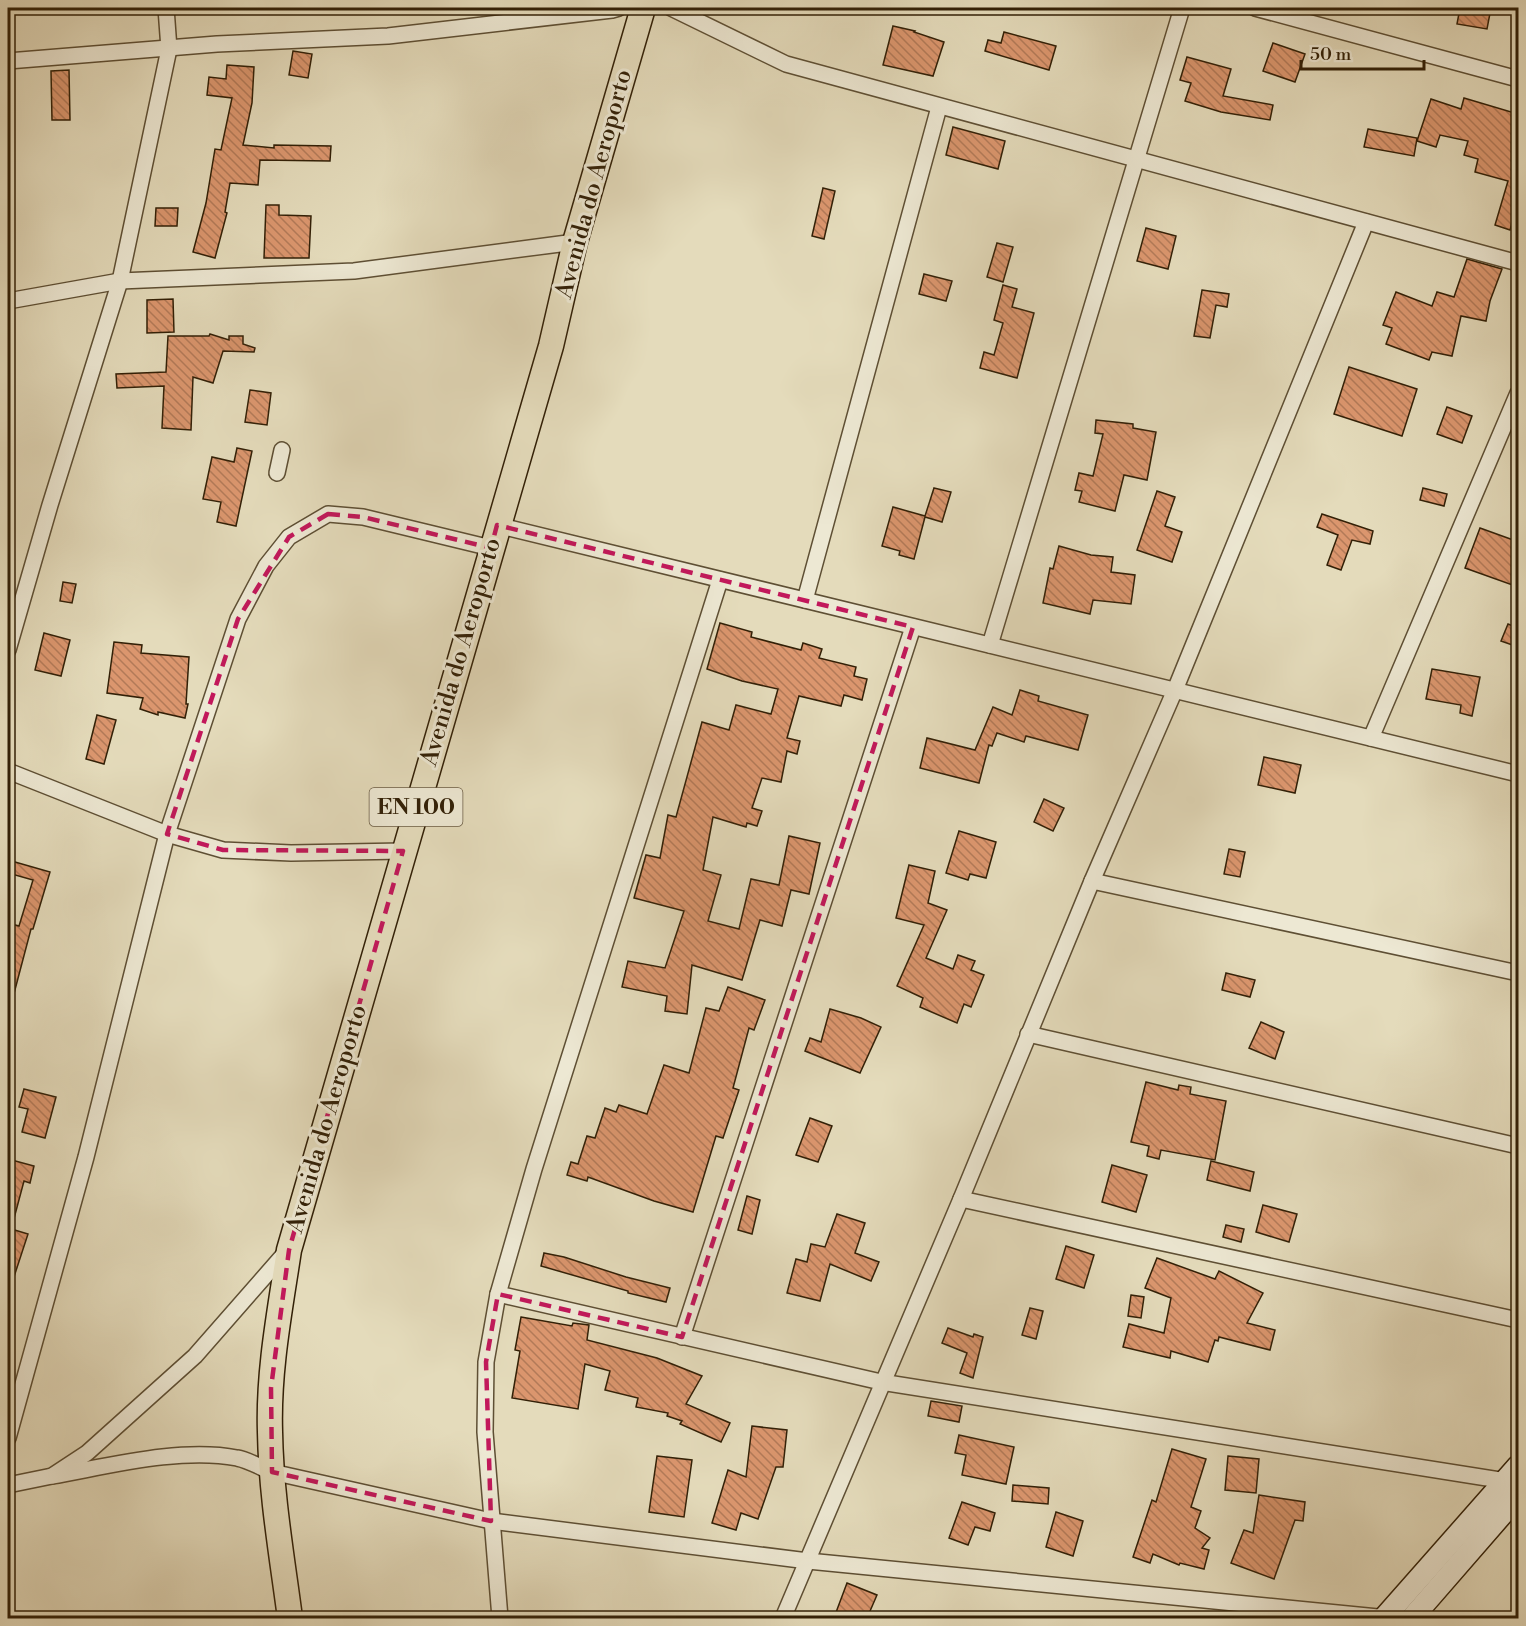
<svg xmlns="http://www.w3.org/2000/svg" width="1526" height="1626" font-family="'Libre Bodoni',serif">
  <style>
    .building { fill: url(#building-back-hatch); stroke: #322007; stroke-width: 1.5 }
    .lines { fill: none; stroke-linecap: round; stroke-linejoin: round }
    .street-casing { stroke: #5e4f34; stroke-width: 18 }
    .secondary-casing { stroke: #322007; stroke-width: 24 }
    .primary-casing { stroke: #322007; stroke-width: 27 }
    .street { stroke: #ede8d3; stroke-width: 15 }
    .secondary { stroke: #ede8d3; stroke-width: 21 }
    .primary { stroke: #e4dbbb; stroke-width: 24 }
    .marked { fill: none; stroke: #c2185b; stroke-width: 4.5; stroke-dasharray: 12 8; stroke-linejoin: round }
    .labels { text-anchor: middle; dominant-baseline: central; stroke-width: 6; stroke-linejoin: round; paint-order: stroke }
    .shield { fill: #ede8d3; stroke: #6a5c44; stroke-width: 1.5 }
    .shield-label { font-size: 22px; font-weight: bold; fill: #322007 }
    .street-label { font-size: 24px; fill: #322007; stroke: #ede8d3 }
  </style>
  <defs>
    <pattern id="building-back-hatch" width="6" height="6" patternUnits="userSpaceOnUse" patternTransform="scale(1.5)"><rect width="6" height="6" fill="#db966e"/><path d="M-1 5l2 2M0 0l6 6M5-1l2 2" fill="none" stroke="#b27a58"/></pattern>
  </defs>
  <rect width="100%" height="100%" fill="#e4dbbb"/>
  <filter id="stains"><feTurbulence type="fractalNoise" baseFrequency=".00333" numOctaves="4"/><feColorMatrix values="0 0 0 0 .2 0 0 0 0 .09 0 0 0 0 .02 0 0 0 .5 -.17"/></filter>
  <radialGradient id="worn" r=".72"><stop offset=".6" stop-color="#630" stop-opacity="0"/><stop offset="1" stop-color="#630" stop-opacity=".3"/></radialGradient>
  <g class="building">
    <path d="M1460,8H1491L1487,29L1457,24Z"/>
    <path d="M893,26L915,31L914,32L944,42L933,76L883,65Z"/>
    <path d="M1004,32L1056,46L1049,70L985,51L988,40L1001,43Z"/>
    <path d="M1273,43L1305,54L1295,82L1263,71Z"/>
    <path d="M293,51L312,54L308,78L289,75Z"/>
    <path d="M1187,57L1231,69L1223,96L1273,105L1270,120L1221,112L1185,101L1191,83L1180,80Z"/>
    <path d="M227,65L254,67L252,103L243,145L274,148V145L331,146L330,161L260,160L258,185L230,183L225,212L227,213L215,258L193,252L206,203L215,149L221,150L232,98L207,95L209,77L226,79Z"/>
    <path d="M69,70L70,120H52L51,71Z"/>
    <path d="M1464,98L1518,114V201L1510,230L1495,225L1508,181L1475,172L1478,159L1464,155L1468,141L1440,135L1436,147L1417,141L1431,99L1461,109Z"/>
    <path d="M953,127L1005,141L998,169L946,155Z"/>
    <path d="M1368,129L1417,138L1414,156L1364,147Z"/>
    <path d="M823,188L835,191L824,239L812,236Z"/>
    <path d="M266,205H279V215L311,216L309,258H264Z"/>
    <path d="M156,208H178L177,226H155Z"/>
    <path d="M1146,228L1176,236L1168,269L1137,261Z"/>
    <path d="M997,243L1013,247L1003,282L987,277Z"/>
    <path d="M1467,259L1502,269L1490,301L1486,321L1461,316L1452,356L1432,352L1429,360L1386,344L1392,328L1383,325L1396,292L1432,306L1437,292L1454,297Z"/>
    <path d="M924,274L952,281L946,301L919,294Z"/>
    <path d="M1003,285L1017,289L1012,307L1034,313L1017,378L980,368L984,352L994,355L1003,323L994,320Z"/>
    <path d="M1202,290L1229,294L1227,307L1216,305L1210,338L1194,336Z"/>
    <path d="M173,299L174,332L147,333V300Z"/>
    <path d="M210,334L229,340V336H243V344L255,348L254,352L223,351L213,383L193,377L191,430L162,428L164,386L117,388L116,374L166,372L168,336H209Z"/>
    <path d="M1349,367L1417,389L1402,436L1334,414Z"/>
    <path d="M250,390L271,393L267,425L245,422Z"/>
    <path d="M1447,407L1472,416L1462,443L1437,434Z"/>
    <path d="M1096,420L1133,424V428L1156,432L1147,480L1124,475L1115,511L1079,502L1082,491L1075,490L1079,473L1093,476L1103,434L1095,433Z"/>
    <path d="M237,448L252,451L236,526L217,522L221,502L203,499L212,457L234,462Z"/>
    <path d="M934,488L951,492L942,522L925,517L914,559L899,555L900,551L882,546L893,507L925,516Z"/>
    <path d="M1423,488L1447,494L1444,506L1420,500Z"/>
    <path d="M1157,491L1175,497L1165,526L1182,532L1172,562L1137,550Z"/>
    <path d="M1322,514L1373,531L1370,544L1352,540L1341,570L1327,565L1338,535L1317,527Z"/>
    <path d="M1480,528L1516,541L1512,551L1518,552V587L1465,568Z"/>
    <path d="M1059,546L1091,555L1113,557L1111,572L1135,575L1131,604L1093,600L1090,614L1043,603L1050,568L1053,569Z"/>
    <path d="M63,582L76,584L72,603L60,601Z"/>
    <path d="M720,623L752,632L751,637L801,650L803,643L822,649L819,658L856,667L854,676L867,679L862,700L844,695L841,706L799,696L787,738L800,741L797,754L787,751L781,782L762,778L752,808L762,811L757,826L747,823L746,827L713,817L703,870L721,875L708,921L739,929L751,879L779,885L789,836L820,843L809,894L791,890L782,926L760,920L742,980L692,965L687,1014L665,1011L667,996L622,987L628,961L665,968L684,911L634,898L646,855L660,858L668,815L676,817L702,722L729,730L736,705L771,714L778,689L742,681L707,669Z"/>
    <path d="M1508,624L1518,628V647L1501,641Z"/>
    <path d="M44,633L70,640L61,676L35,670Z"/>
    <path d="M114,642L142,645L141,653L189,657L186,704H188L185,718L158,712V715L140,709L143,698L107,693Z"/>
    <path d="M1432,669L1480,677L1472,716L1460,713L1461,705L1426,699Z"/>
    <path d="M1020,690L1039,696L1038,701L1088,715L1078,750L1026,736L1024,742L997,733L992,746L989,745L979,783L920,768L927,738L975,750L993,707L1012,715Z"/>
    <path d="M97,715L116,720L104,764L86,759Z"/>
    <path d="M1264,757L1301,765L1295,793L1258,785Z"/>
    <path d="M1044,799L1064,808L1053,831L1034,822Z"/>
    <path d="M959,831L996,842L986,878L970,874L968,880L946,873Z"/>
    <path d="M1229,849L1245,852L1240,877L1224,874Z"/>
    <path d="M8,860L50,872L33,929H31L12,1001L8,1000V923L19,926L33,880L8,873Z"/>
    <path d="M909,865L935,871L928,903L947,910L926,958L953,969L958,955L975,961L971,970L984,975L971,1007L964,1004L957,1023L920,1007L923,998L897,986L924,925L896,918Z"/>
    <path d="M1226,973L1255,980L1250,997L1222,990Z"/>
    <path d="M728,987L765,1000L754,1030L749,1028L733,1088L739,1090L723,1138L716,1136L693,1212L654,1201L588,1177L587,1181L567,1175L571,1162L578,1164L587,1136L595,1138L605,1108L616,1112L619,1105L647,1114L664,1065L689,1073L706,1008L719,1011Z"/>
    <path d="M830,1009L861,1018L881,1027L860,1073L805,1051L810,1038L821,1042Z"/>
    <path d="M1261,1022L1284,1032L1275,1059L1249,1048Z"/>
    <path d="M1146,1082L1178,1090L1179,1085L1191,1087L1190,1094L1226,1101L1215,1160L1161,1150L1159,1159L1147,1156L1149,1146L1131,1142Z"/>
    <path d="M24,1089L56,1097L45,1138L22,1132L28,1109L19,1107Z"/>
    <path d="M810,1118L832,1126L818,1162L796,1155Z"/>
    <path d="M8,1159L34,1166L30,1183L24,1181L12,1226H8Z"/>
    <path d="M1211,1161L1254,1172L1250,1191L1207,1180Z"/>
    <path d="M1112,1165L1147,1175L1136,1212L1102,1202Z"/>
    <path d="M747,1196L760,1200L752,1234L738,1230Z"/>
    <path d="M1263,1205L1297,1214L1289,1242L1256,1232Z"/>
    <path d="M837,1214L865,1223L855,1253L879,1262L871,1281L830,1264L820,1301L787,1293L796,1259L807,1262L811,1244L825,1247Z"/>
    <path d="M1226,1225L1244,1229L1241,1242L1223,1237Z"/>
    <path d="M8,1228L28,1234L10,1289L8,1288Z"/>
    <path d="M1066,1246L1094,1255L1084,1288L1056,1279Z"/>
    <path d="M544,1253L564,1257L626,1277L670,1288L666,1302L628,1293V1291L541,1266Z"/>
    <path d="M1157,1258L1215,1279L1219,1271L1263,1293L1247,1323L1275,1330L1270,1350L1219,1337L1218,1341L1215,1340L1208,1362L1171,1351L1170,1358L1123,1347L1129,1324L1164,1333L1171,1298L1145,1288Z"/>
    <path d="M1131,1295L1144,1297L1141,1318L1128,1316Z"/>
    <path d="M1030,1308L1043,1311L1036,1339L1022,1335Z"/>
    <path d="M521,1317L572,1326L573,1323L589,1325L587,1340L657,1358L702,1376L686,1404L730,1423L721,1442L680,1424L682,1421L667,1416L668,1413L636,1407L638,1398L605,1390L610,1371L585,1364L578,1409L512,1398L520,1351L515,1350Z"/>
    <path d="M948,1328L973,1337L974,1334L983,1337L973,1378L960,1373L967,1353L942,1343Z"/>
    <path d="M931,1401L962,1406L959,1422L928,1416Z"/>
    <path d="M752,1426L787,1430L783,1467H776L758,1519L741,1513L736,1530L712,1523L728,1470L746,1477Z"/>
    <path d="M959,1435L1014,1447L1006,1484L962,1475L966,1455L955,1453Z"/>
    <path d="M1172,1449L1206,1459L1191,1507L1201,1511L1195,1528L1210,1538L1202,1548L1209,1550L1204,1569L1180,1563L1179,1565L1153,1554L1150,1563L1133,1557L1152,1500L1156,1502Z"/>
    <path d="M657,1456L692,1460L684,1517L649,1512Z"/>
    <path d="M1228,1456L1259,1459L1256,1493L1225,1490Z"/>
    <path d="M1013,1485L1049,1488L1048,1504L1012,1501Z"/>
    <path d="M1259,1495L1305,1502L1303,1521L1295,1520L1274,1579L1231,1563L1244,1530L1253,1533Z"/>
    <path d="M962,1502L995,1513L990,1531L975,1527L968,1545L949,1538Z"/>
    <path d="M1056,1512L1083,1521L1073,1556L1046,1547Z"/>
    <path d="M847,1583L877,1595L867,1618H843L835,1615Z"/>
  </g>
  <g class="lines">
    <g class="street-casing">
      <g id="street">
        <path d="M671,8L786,64L1518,263"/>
        <path d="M1255,8L1518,79"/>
        <path d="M8,61L217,44L388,36L612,10L619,8"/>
        <path d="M8,301L120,281L354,271L575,242"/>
        <path d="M277,473L282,450"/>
        <path d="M497,525L1518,774"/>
        <path d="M805,600L939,107"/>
        <path d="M990,645L1182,8"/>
        <path d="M8,650L50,505L120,281L169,49L166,8"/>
        <path d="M1371,738L1518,393"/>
        <path d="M8,771L167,834L223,850L291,853L403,851"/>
        <path d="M1092,881L1518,973"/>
        <path d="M1028,1034L1518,1146"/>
        <path d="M961,1199L1518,1320"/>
        <path d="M498,1294L881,1382L1506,1481"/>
        <path d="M682,1337L913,627"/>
        <path d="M8,1438L86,1157L167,834L238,619L266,566L289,537L328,514L363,517L491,548"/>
        <path d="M52,1476C109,1466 181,1447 237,1458C249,1460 261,1468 272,1472L491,1521L808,1561L1388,1618"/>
        <path d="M8,1485L52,1476L87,1453L195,1356L287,1251"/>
        <path d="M500,1618L485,1432L486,1362L498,1294L534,1169L720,580"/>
        <path d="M783,1618L961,1199L1092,881L1175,690L1366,222"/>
      </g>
    </g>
    <g class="secondary-casing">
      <g id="secondary">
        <path d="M1384,1618L1518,1466"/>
        <path d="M1412,1618L1518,1496"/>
      </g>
    </g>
    <g class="primary-casing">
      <path id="primary" d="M290,1618C282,1557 271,1494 270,1432C268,1371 280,1310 289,1250L551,346L575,242L643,8"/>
    </g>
    <use href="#street" class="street"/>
    <use href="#secondary" class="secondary"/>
    <use href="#primary" class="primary"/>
  </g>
  <path class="marked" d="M328,514L363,517L491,548L497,525L913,627L682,1337L498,1294L486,1362L491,1521L272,1472L271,1388L289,1250L403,851L223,850L167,834L238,619L289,537Z"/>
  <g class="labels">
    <rect class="shield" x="369.5" y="788" width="93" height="38" rx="4.5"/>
    <g class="shield-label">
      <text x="416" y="807">EN 100</text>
    </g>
    <g class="street-label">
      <text transform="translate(594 184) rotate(-75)">Avenida do Aeroporto</text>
      <text transform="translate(461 652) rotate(-74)">Avenida do Aeroporto</text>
      <text transform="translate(327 1119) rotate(-74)">Avenida do Aeroporto</text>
    </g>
  </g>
  <rect width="1526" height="1626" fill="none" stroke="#e4dbbb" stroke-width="30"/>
  <rect x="9" y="9" width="1508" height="1608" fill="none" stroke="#322007" stroke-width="3"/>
  <rect x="15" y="15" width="1496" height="1596" fill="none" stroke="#322007" stroke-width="1.5"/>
  <path d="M1301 60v9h123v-9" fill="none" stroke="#322007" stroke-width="3"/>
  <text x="1310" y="60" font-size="18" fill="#322007" stroke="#ede8d3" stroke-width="4.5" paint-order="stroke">50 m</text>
  <rect width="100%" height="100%" filter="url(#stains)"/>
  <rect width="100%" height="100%" fill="url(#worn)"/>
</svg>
